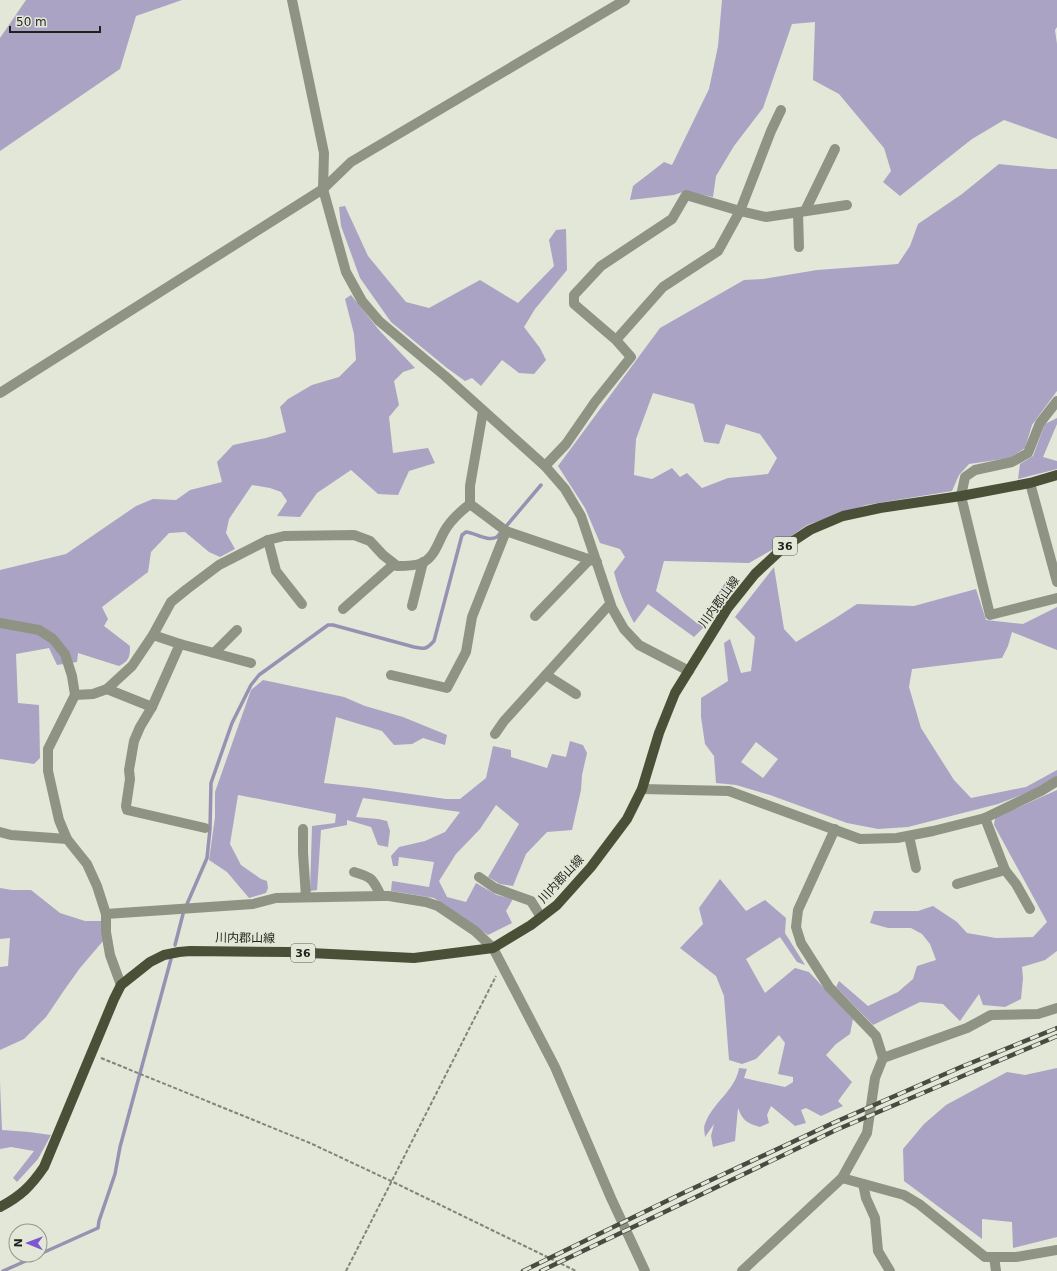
<svg xmlns="http://www.w3.org/2000/svg" width="1057" height="1271" font-family="'DejaVu Sans','Noto Sans JP',sans-serif">
  <style>
    .forest { fill: #aaa3c4; fill-rule: evenodd }
    .lines { fill: none; stroke-linecap: round; stroke-linejoin: round }
    .stream { stroke: #9891b2; stroke-width: 3.5 }
    .path { stroke: #818479; stroke-width: 2; stroke-dasharray: 4 2; stroke-linecap: butt }
    .minor { stroke: #8f9384; stroke-width: 10 }
    .tertiary { stroke: #8f9384; stroke-width: 10 }
    .primary { stroke: #4a5037; stroke-width: 10 }
    .rail-casing { stroke: #494b43; stroke-width: 4.5 }
    .rail { stroke: #e3e7d8; stroke-width: 3; stroke-dasharray: 9; stroke-linecap: butt }
    .labels { text-anchor: middle; dominant-baseline: central; stroke-width: 3; stroke-linejoin: round; paint-order: stroke }
    .shield { fill: #e3e7d8; stroke: #5a5c54; stroke-width: 1 }
    .shield-label { font-size: 11px; font-weight: bold; fill: #1f211b }
    .street-label { font-size: 12px; fill: #1f211b; stroke: #e3e7d8 }
  </style>
  <rect width="100%" height="100%" fill="#e3e7d8"/>
  <g class="forest">
    <path d="M26,0H182L136,16L120,69L0,151V38Z"/>
    <path d="M722,0H1057V27L1055,30L1057,44V139L1004,120L972,139L900,196L883,182L891,171L884,148L839,94L813,80L815,22L792,24L763,108L734,146L716,176L713,197L685,191L674,195L630,200L633,186L664,162L672,165L709,89L718,46Z"/>
    <path d="M999,164L1049,169H1057V391L1032,425L1025,448L1010,458L969,464L959,475L952,491L866,505L807,525L770,551L749,563L664,561L656,591L698,624L729,577L737,581L704,627L694,637L648,604L634,623C625,605 619,592 614,572L625,557L620,549L600,543L585,508L558,466L660,328L744,280L763,279L817,270L898,264L910,246L918,224L962,194ZM653,393L694,404L704,442L719,444L726,424L760,434L777,458L768,474L728,478L702,488L687,473L680,477L672,468L652,479L634,475L636,439Z"/>
    <path d="M345,206L368,256L406,302L429,308L480,280L518,303L554,266L549,240L556,230L566,229L567,270L535,309L524,327L540,348L546,360L534,374L519,373L502,360L481,386L472,378L465,381L447,368L391,322L360,278L341,226L339,207Z"/>
    <path d="M351,295L379,330L415,368L403,372L394,381L399,405L389,417L393,453L428,448L435,463L409,471L398,495L378,494L351,470L317,493L300,517L277,516L287,501L281,492L270,488L252,485L229,519L226,533L235,549L220,557L209,552L185,532L169,533L151,552L148,572L102,607L108,619L104,626L130,646C130,657 129,661 119,666L78,653L77,662L57,665L49,648L16,654L18,703L39,705L40,758L34,764L0,759V570L66,554L136,506L153,499L176,500L190,490L222,482L217,462L233,445L266,438L286,432L280,407L288,399L312,385L339,377L356,360L354,334L345,299Z"/>
    <path d="M1057,418V424L1043,457L1057,461V469L1018,479L1020,464L1033,456L1045,424Z"/>
    <path d="M774,567L784,629L796,642L834,619L857,604L914,606L976,589L986,620L1023,624L1057,607V650L1012,632L1008,646L1002,658L912,669L909,687L921,728L954,780L971,798L1026,787L1057,770V776L1034,790L998,804L908,827L878,829L847,823L770,795L736,785L716,783L714,756L705,744L701,717V698L728,681L724,643L730,639L741,673L751,671L755,637L735,617ZM756,742L778,759L763,778L741,762Z"/>
    <path d="M263,680L344,697L365,706L403,717L447,735L445,745L423,738L412,744L394,745L382,731L336,717L324,783L369,788L446,799H460L486,778L493,746L511,750V757L547,768L552,754L566,757L570,741L583,745L587,753L582,775L581,790L572,830L547,832L526,854L513,886L500,884L488,877L519,824L496,805L480,829L456,854L439,881L447,897L466,902L476,883L497,895L513,899L506,911L512,923L488,935L434,898L391,891L392,881L429,887L434,862L399,857L398,866H393L391,856L399,847L425,841L445,832L460,812L363,798L356,817L378,819L387,821L390,831L388,847L378,845L371,827L347,820V825L321,830L317,890L310,891L312,826L335,823L336,814L238,795L230,844L241,865L261,879L267,881L268,888L266,893L249,898L227,872L209,860L215,817V792L251,690Z"/>
    <path d="M1057,790V951L1045,960L1022,967L1023,978L1021,999L1005,1007L983,1005L979,994L960,1021L943,1004L920,1002L873,1025L836,987L839,981L868,1006L898,992L913,979L917,966L936,960L930,944L922,934L911,928H888L870,923L874,911H918L933,906L957,922L967,933L996,938L1033,937L1047,922L994,825L995,818Z"/>
    <path d="M720,879L746,911L765,900L786,918L785,933L805,965L797,962L780,937L746,959L765,993L795,968L809,972L853,1019L850,1034L836,1044L826,1055L852,1082L838,1101L843,1106L821,1116L806,1108L801,1110L806,1123L795,1126L771,1106L767,1115L769,1123L760,1127C747,1123 743,1121 738,1108L735,1141L713,1147L711,1136L714,1124L705,1137C705,1133 703,1128 705,1124C712,1103 736,1090 739,1068L747,1069L744,1078L785,1087L793,1082V1077L778,1074L785,1043L779,1035L756,1059L742,1064L729,1060L724,996L716,976L680,948L703,924L699,908Z"/>
    <path d="M0,888L12,890H31L60,913L85,921H102L103,941L80,968L65,989L46,1017L24,1039L0,1050V967L8,966L10,938L0,939Z"/>
    <path d="M1057,1068V1237L1013,1248L1012,1222L982,1219V1239L904,1181L903,1149L924,1124L946,1105L1007,1072L1025,1075Z"/>
    <path d="M0,1082L2,1130L29,1132L51,1135L38,1159L17,1182L13,1178L34,1151L11,1147L0,1149Z"/>
  </g>
  <g class="lines">
    <g class="stream">
      <path d="M187,904L207,858L210,829L211,783L232,723L251,685L259,675L328,625H333L414,647C424,649 426,650 434,641L462,535L466,532C476,533 487,542 497,537L541,485"/>
      <path d="M175,945L183,914"/>
      <path d="M40,1254L98,1228L99,1221L115,1174L120,1147L171,959"/>
      <path d="M3,1271L39,1255"/>
    </g>
    <g class="path">
      <path d="M101,1058L310,1143L391,1181L576,1271"/>
      <path d="M346,1271L496,976"/>
    </g>
    <g class="minor">
      <path d="M781,110L771,131L740,211L766,217L847,205"/>
      <path d="M323,189L351,162L625,0"/>
      <path d="M805,211L835,149"/>
      <path d="M798,213L799,247"/>
      <path d="M1057,401L1040,423L1028,453L1012,462L975,470L965,477L961,496L990,615L1057,598"/>
      <path d="M545,466L566,444L595,402L631,357L616,340L574,304V295L601,266L672,219L686,195L740,211L718,251L663,287L616,340"/>
      <path d="M1030,483L1057,582"/>
      <path d="M470,504L506,531L597,562"/>
      <path d="M470,504V486L483,411"/>
      <path d="M268,540L276,571L302,604"/>
      <path d="M412,606L423,562"/>
      <path d="M343,609L394,564"/>
      <path d="M535,616L590,559"/>
      <path d="M0,623L39,630L53,639L65,654L72,676L75,695L48,749V771L59,820L67,839L87,864L97,886L106,914V932L110,955L121,985"/>
      <path d="M180,644L214,653L237,630"/>
      <path d="M214,653L251,663"/>
      <path d="M391,675L447,688L466,652L472,617L506,531"/>
      <path d="M546,675L576,694"/>
      <path d="M107,689L152,707L180,644L153,635"/>
      <path d="M75,695L93,694L107,689L132,666L153,635L171,602L187,589L219,565L268,540L284,536L354,535L370,541L383,555L397,566C405,566 415,566 422,563C436,557 439,538 447,527C453,518 461,511 470,504"/>
      <path d="M152,707L140,727L134,741L129,770L130,779L126,806L127,810L205,828"/>
      <path d="M495,734L504,721L610,604"/>
      <path d="M642,789L729,791L860,839L897,838L933,831L985,818L1041,791L1057,781"/>
      <path d="M985,818L1005,870L1016,884L1030,909"/>
      <path d="M303,829V853L306,897"/>
      <path d="M0,832L11,835L67,839"/>
      <path d="M909,836L916,868"/>
      <path d="M354,872C372,877 373,879 381,896"/>
      <path d="M479,877L495,888L531,901L541,917"/>
      <path d="M957,884L1005,870"/>
      <path d="M106,914L253,904L276,898L381,896H389L426,902L438,906L475,931L493,948"/>
      <path d="M883,1058L967,1028L991,1015L1038,1014L1057,1008"/>
      <path d="M842,1178L904,1195L919,1204L985,1257H1016L1057,1250"/>
      <path d="M863,1184L866,1198L875,1218L878,1251L890,1271"/>
      <path d="M994,1257L996,1271"/>
      <path d="M742,1271L842,1178L867,1133L875,1078L883,1058L876,1036L829,987L801,943L796,927L798,910L835,829"/>
    </g>
    <g class="tertiary">
      <path d="M292,0L324,153L323,189L346,272L362,301L379,321L445,376L545,466L565,489L581,516L612,608L624,629L639,645L689,671"/>
      <path d="M0,393L323,189"/>
      <path d="M493,948L555,1067L611,1198L645,1271"/>
    </g>
    <path class="primary" d="M0,1207C21,1196 31,1186 44,1167L114,999L121,985L150,962L164,955L179,952L190,951L289,952L414,958L493,948L531,925L557,905L591,867L627,819L642,789L659,733L675,693L727,609L755,574L784,547L810,530L843,516L880,508L961,496L1030,483L1057,475"/>
    <g class="rail-casing">
      <g id="rail">
        <path d="M523,1271L681,1194L833,1123L961,1067L1057,1028"/>
        <path d="M541,1271L836,1130L965,1075L1057,1036"/>
      </g>
    </g>
    <use href="#rail" class="rail"/>
  </g>
  <g class="labels">
    <g class="shield">
      <rect x="773" y="537" width="24" height="18" rx="3"/>
      <rect x="291" y="944" width="24" height="18" rx="3"/>
    </g>
    <g class="shield-label">
      <text x="785" y="546">36</text>
      <text x="303" y="953">36</text>
    </g>
    <g class="street-label">
      <text transform="translate(719 602) rotate(-54)">川内郡山線</text>
      <text transform="translate(561 879) rotate(-47)">川内郡山線</text>
      <text transform="translate(245 938) rotate(1)">川内郡山線</text>
    </g>
  </g>
  <g transform="translate(28 1243) rotate(271)"><circle r="19" fill="#e3e7d8" stroke="#95988c"/>
  <path d="M0-3L7 15L0 10L-7 15Z" fill="#7e56d0"/>
  <text y="-6" font-size="11" font-weight="bold" text-anchor="middle" fill="#1f211b">N</text>
  </g>
  <path d="M10 26v6h90v-6" fill="none" stroke="#1f211b" stroke-width="2"/>
  <text x="16" y="26" font-size="12" fill="#1f211b" stroke="#e3e7d8" stroke-width="3" paint-order="stroke">50 m</text>
</svg>
